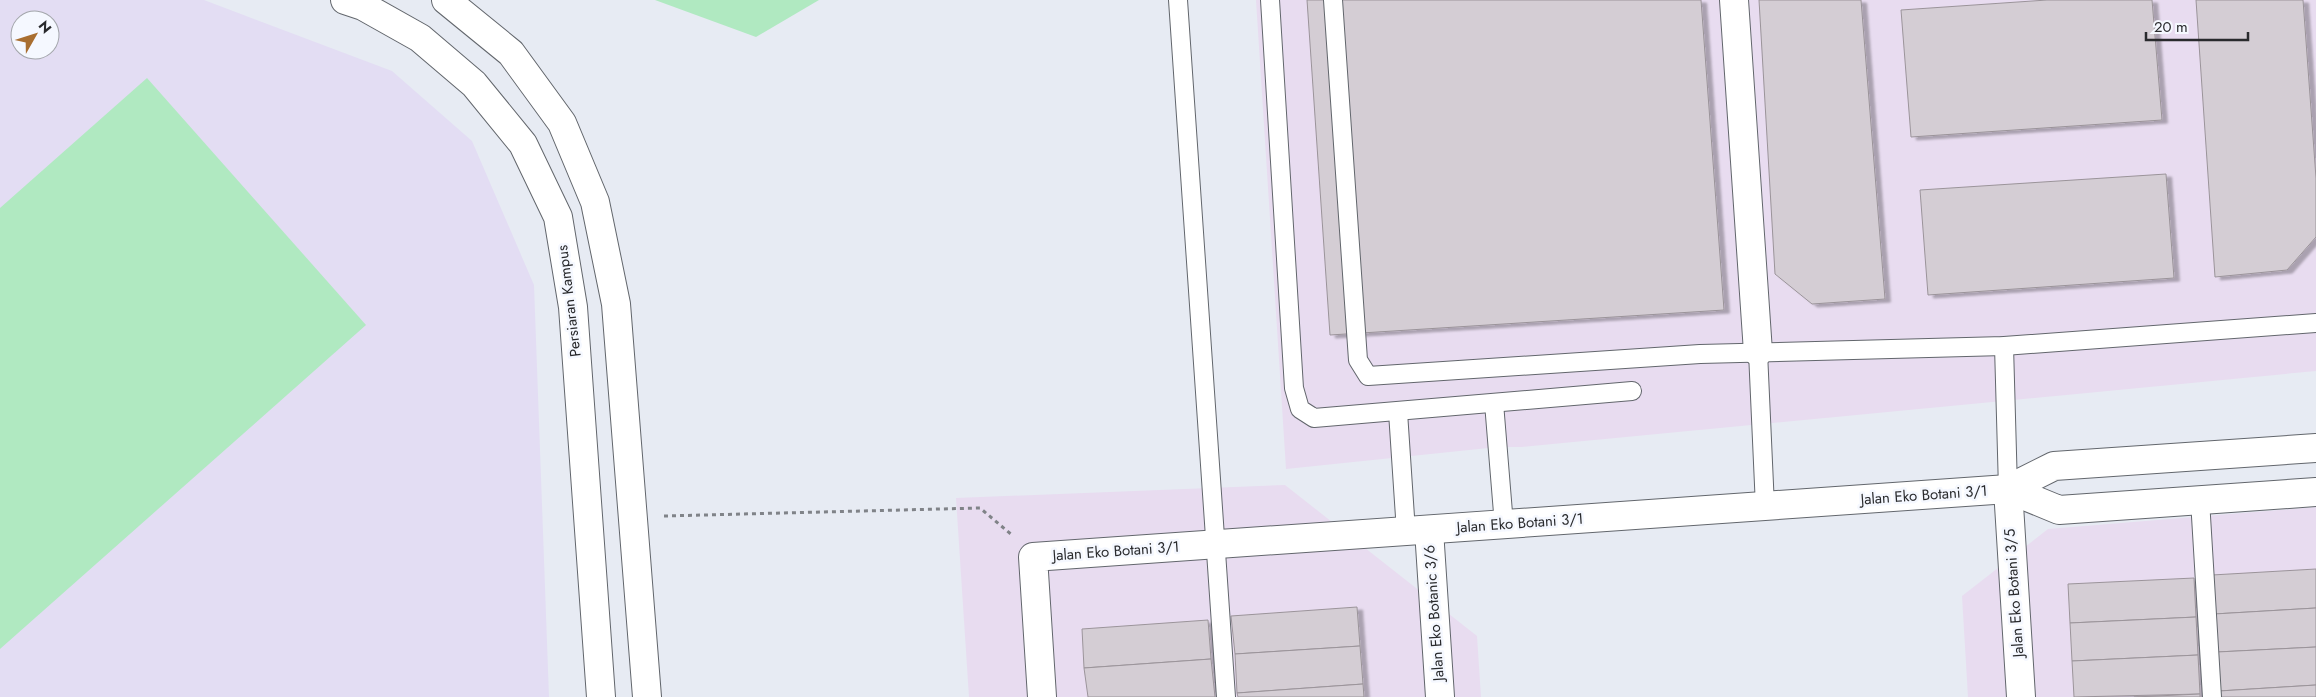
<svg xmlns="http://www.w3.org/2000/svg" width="2316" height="697" font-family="Jost,sans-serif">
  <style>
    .commercial { fill: #e8dcf0 }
    .education { fill: #e3ddf3; fill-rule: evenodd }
    .green { fill: #b0e9c1 }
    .building { fill: #d4cdd4; stroke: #9b949a; filter: url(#shadow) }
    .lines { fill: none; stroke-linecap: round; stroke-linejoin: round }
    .lane-casing { stroke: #62666c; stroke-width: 20 }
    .street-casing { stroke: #62666c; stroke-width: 30 }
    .path { stroke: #808388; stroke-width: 3; stroke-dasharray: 4 4; stroke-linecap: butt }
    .lane { stroke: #fff; stroke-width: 18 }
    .street { stroke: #fff; stroke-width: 28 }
    .labels { text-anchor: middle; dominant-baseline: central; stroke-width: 5; stroke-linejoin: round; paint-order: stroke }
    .street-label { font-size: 15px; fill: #292a2d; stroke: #f5f8ff }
  </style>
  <defs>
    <filter id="shadow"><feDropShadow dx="5.5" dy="3" stdDeviation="1" flood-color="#0004"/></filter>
  </defs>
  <rect width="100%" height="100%" fill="#e7ebf3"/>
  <g class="commercial">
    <path d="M1256,0H2316V371L1522,447H1498L1286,469Z"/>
    <path d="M1285,485L1477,636L1481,697H969L956,498Z"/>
    <path d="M2316,507V697H1968L1962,596L2048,529Z"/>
  </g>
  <path class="education" d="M0,0H204L392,71L472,141L534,285L549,697H0ZM20,20H50V50H20Z"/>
  <g class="green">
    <path d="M655,0H819L756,37Z"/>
    <path d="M147,78L366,325L0,649V208Z"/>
  </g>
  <g class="building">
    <path d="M1307,0H1701L1724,310L1330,335Z"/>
    <path d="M1759,0H1861L1885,299L1812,304L1775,274Z"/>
    <path d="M2047,0H2152L2162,120L1911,137L1901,10Z"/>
    <path d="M2196,0H2303L2316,178V237L2287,270L2215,277Z"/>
    <path d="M2166,174L2174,278L1928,295L1920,190Z"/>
    <path d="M2316,569V608L2214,614L2212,575Z"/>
    <path d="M2194,578L2196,617L2070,623L2068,584Z"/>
    <path d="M1357,607L1360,646L1235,654L1231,616Z"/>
    <path d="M2316,608V647L2217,652L2214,614Z"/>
    <path d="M2196,617L2198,655L2072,661L2070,623Z"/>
    <path d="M1208,620L1211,659L1084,668L1082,629Z"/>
    <path d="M1360,646L1363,684L1237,693L1235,654Z"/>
    <path d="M2316,647V685L2219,691L2217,652Z"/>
    <path d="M2198,655L2200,694L2074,697L2072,661Z"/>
    <path d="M1211,659L1215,697H1088L1084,668Z"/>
    <path d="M1363,684L1364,697H1238L1237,693Z"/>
    <path d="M2316,685V697H2220L2219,691Z"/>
    <path d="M2200,694V697H2134Z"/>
  </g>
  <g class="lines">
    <g class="lane-casing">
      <g id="lane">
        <path d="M1178,0L1226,697"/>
        <path d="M1270,0L1294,388L1300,409L1314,418L1632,391"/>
        <path d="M1333,0L1358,360L1368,376L1700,354L2004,346L2316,323"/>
        <path d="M2004,346L2008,489"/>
        <path d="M1758,352L1765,507"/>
        <path d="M1494,403L1504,525"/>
        <path d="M1398,412L1406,532"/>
        <path d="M2200,500L2212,697"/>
      </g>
    </g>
    <g class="street-casing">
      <g id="street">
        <path d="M345,0L363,6L420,38L474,84L523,144L558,217L573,307L601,697"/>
        <path d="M446,0L511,53L562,123L595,202L616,304L647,697"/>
        <path d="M1734,0L1758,352"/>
        <path d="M2008,489L2059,510L2316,492"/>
        <path d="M2008,489L2021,697"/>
        <path d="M1429,530L1440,697"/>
        <path d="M1042,697L1033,557L2008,489L2054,466L2316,448"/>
      </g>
    </g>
    <path class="path" d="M664,516L980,508L1012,535"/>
    <use href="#lane" class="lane"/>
    <use href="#street" class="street"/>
  </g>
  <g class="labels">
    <g class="street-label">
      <text transform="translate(569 301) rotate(-97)">Persiaran Kampus</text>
      <text transform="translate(1924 495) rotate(-4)">Jalan Eko Botani 3/1</text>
      <text transform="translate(1520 523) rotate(-4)">Jalan Eko Botani 3/1</text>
      <text transform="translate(1116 551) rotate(-4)">Jalan Eko Botani 3/1</text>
      <text transform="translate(2014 593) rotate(-94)">Jalan Eko Botani 3/5</text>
      <text transform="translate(1434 613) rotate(-94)">Jalan Eko Botanic 3/6</text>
    </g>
  </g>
  <g transform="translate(35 35) rotate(51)"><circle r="24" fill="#f5f8ff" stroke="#a3a6ab"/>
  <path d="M0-4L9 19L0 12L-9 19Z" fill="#a96e30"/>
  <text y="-8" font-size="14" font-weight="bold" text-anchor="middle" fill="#292a2d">N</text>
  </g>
  <path d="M2146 32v8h102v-8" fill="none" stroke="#292a2d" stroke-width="2.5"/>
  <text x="2154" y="32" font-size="15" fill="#292a2d" stroke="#f5f8ff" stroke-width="4" paint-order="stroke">20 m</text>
</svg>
